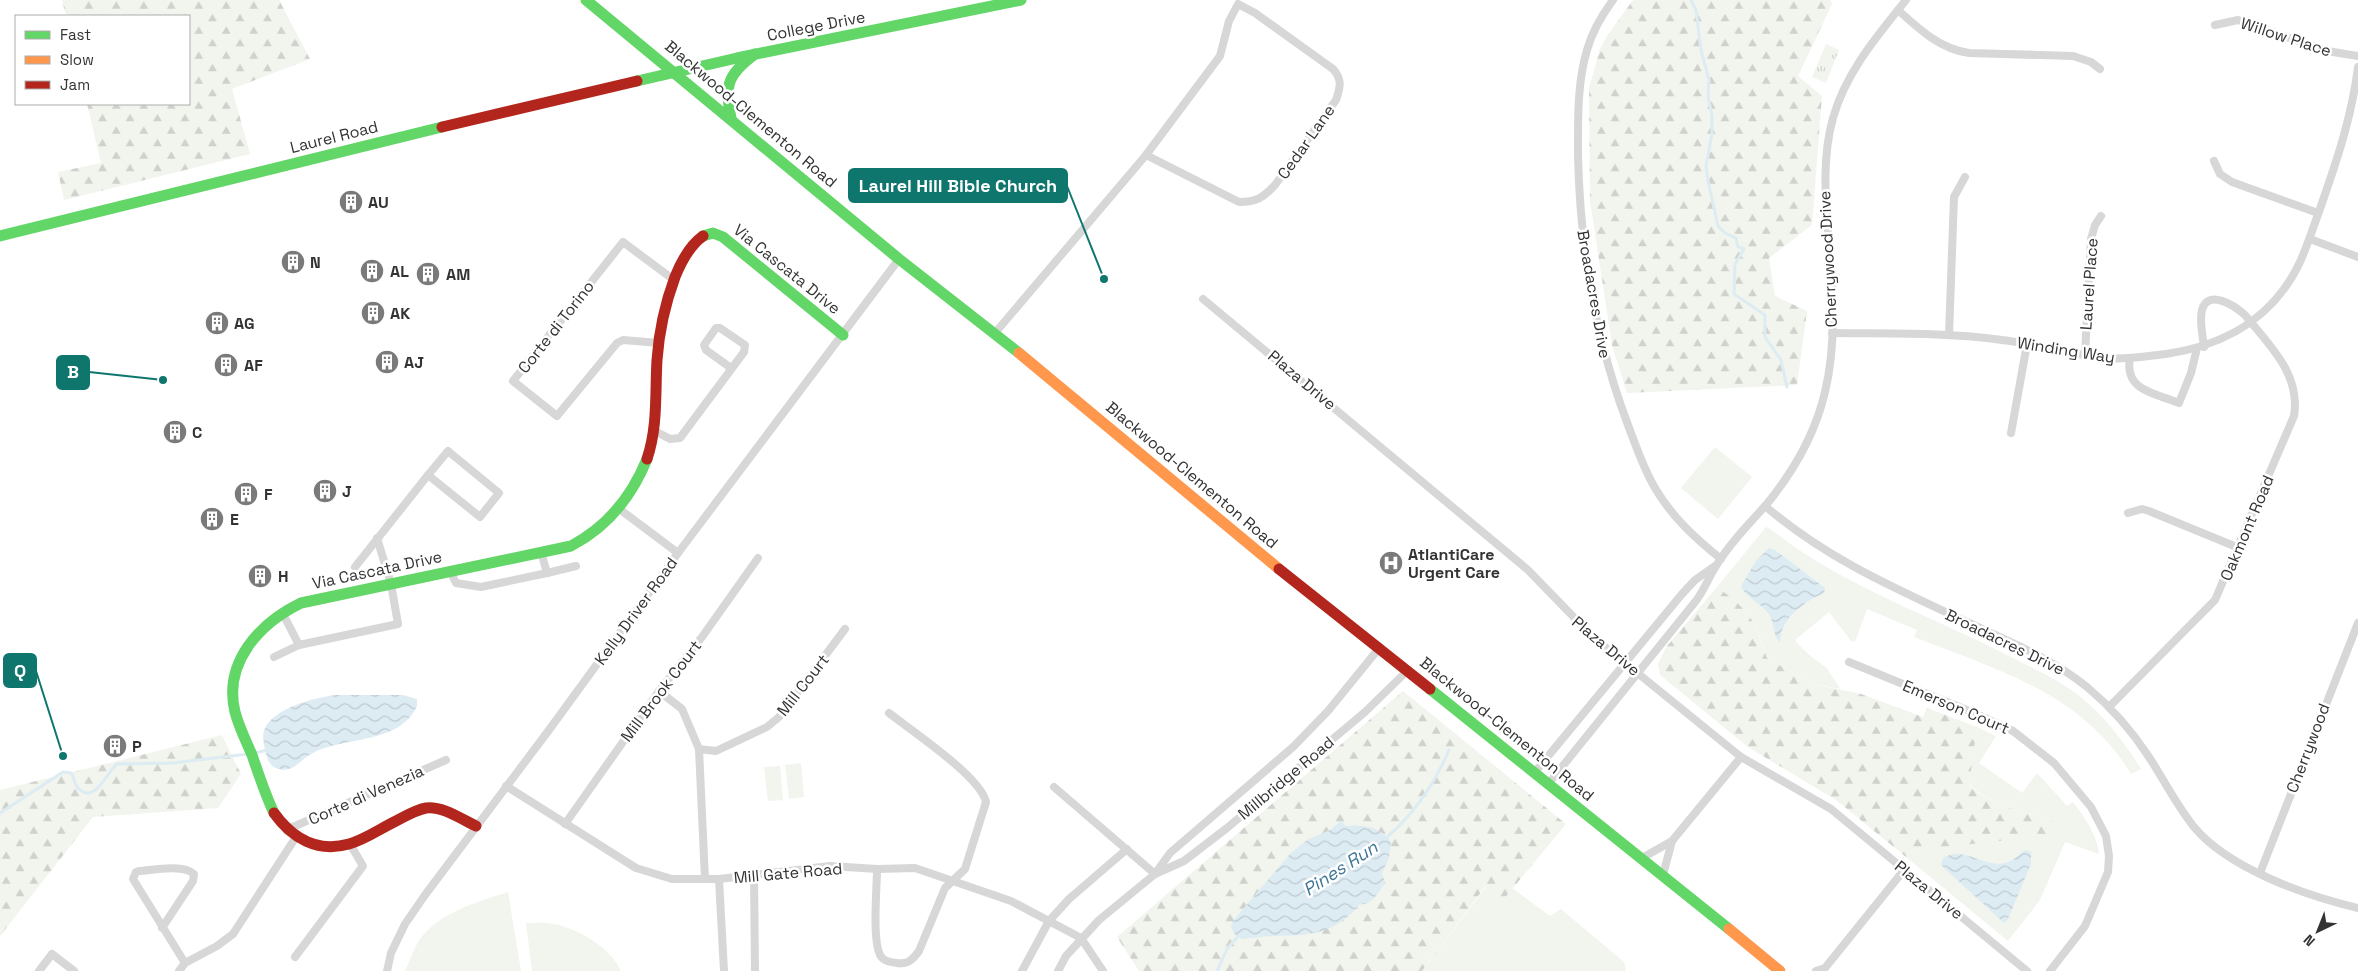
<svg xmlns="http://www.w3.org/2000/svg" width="2358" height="971" font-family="'Space Grotesk',sans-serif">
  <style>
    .grass { fill: #f1f5ed }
    .forest { fill: url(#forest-firs) }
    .park { fill: url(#park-tufts) }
    .water { fill: url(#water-waves) }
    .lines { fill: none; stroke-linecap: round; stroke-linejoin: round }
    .stream { stroke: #ddebf3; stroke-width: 3 }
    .street { stroke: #d7d7d7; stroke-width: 8 }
    .fast { stroke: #63d668; stroke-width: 11 }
    .slow { stroke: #ff974d; stroke-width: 11 }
    .jam { stroke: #b3261e; stroke-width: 11 }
    .labels { text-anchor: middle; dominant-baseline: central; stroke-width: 5; stroke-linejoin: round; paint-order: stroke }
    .street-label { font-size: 16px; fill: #333; stroke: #fff }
    .poi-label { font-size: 16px; font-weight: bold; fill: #333; stroke: #fff; text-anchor: start }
    .water-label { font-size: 18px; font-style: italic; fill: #3f7597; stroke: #fff }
    .leader { fill: none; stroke: #0f766e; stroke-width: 2 }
    .callout-dot { fill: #0f766e; stroke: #fff; stroke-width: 2 }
    .callout { fill: #0f766e; stroke: #0f766e; stroke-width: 2 }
    .callout-label { font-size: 18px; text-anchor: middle; font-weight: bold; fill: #fff }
  </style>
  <defs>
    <pattern id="forest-firs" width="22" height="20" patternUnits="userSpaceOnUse" patternTransform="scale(1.25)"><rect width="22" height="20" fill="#f1f5ed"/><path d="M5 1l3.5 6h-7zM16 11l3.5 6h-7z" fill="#cfd2cc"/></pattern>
    <pattern id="park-tufts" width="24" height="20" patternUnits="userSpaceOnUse" patternTransform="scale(1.25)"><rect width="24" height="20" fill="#f1f5ed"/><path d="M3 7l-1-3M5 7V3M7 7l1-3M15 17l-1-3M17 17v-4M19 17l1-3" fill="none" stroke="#cfd2cc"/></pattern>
    <pattern id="water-waves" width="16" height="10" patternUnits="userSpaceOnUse" patternTransform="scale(1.25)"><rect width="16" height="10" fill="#ddebf3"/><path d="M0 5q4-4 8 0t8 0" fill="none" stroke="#becad1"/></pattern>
  </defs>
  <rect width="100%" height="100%" fill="#fff"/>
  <g class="grass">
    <path d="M1715,447L1752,477L1718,519L1681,488Z"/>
    <path d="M1766,527L1772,530C1842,586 1928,614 2007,655C2032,668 2060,680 2083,699C2106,718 2125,743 2141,769L2131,774C2082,693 1998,670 1914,637L1917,630L1867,609L1855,642L1851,641L1829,612L1795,640C1804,652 1814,658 1825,667C1829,670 1836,683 1841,689L1813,684L1767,658C1755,618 1750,612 1717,587Z"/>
    <path d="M1977,727L1996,736L1979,763L2022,793L2037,773L2067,806L2073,802C2085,818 2097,834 2099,854L2065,842L2040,900L2008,941L1906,857L1913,850L2055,822C2025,812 1992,807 1969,784Z"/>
    <path d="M801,763L804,797L789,799L785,765Z"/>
    <path d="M780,766L783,800L768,801L764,767Z"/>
    <path d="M1486,887L1503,900L1512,888L1550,916L1561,909L1624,962L1626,971H1422Z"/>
    <path d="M508,892L521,971H405C410,961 414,948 420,939C440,912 477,902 508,892Z"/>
    <path d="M526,923C535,923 545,922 554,924C579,929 611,948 621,971H532Z"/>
  </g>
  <g class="forest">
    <path d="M62,0H279L310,59L232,89L250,154L64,200L58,172L101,163L87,104H189V16H66Z"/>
    <path d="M1633,0H1830L1832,4L1798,76L1822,96L1812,225L1769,258L1775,296L1807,311L1797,385L1627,393L1612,345L1590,201L1589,88L1600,49L1607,36Z"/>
    <path d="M1717,587C1751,612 1754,618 1767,658L1813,684L1861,694L1923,717L1927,708L1977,727L1969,785C1992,807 2025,812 2055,822L2049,836L1913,850L1906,857L1836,800L1748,747L1660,675L1658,664L1667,646Z"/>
    <path d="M1403,691L1566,824L1503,900L1485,887L1422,971H1139L1117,937Z"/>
    <path d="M222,735L241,774L218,808L93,817L0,936V790Z"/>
  </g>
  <path class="park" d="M1826,44L1839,50L1826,83L1812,77Z"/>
  <g class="water">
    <path d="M1769,548L1775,550L1825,588L1824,593C1804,602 1780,618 1780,643C1772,635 1775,623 1769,614C1761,603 1746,598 1741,586L1756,561Z"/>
    <path d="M336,695H403L417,699V706C399,745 344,736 313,753C300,759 293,775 276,768C268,765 267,757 265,750C264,744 262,737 264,731C270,709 316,697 336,695Z"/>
    <path d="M1341,821L1346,826C1362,824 1382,827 1391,842L1389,858L1382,873L1385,883C1379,892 1371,906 1360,904C1326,946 1290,931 1243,939L1236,936L1231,928L1232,922L1290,854L1307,840L1330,830Z"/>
    <path d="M2025,850L2031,852V864L2008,919L2004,923L1941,865L1943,858C1963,845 1984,868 2005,863C2013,861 2019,855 2025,850Z"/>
  </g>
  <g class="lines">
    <g class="stream">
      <path d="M1691,0L1696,10L1701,50L1709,80L1708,96L1712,116V134L1706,166L1708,181L1718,226L1725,233L1736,238L1738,247L1744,249L1735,264L1734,294L1765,315V337L1781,360L1787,387"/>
      <path d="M254,753L268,750"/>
      <path d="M0,813L63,772L71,773C75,778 73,783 78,788C94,806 107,772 117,764L173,763L248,754"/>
      <path d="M1385,839C1413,815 1435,783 1449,750"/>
      <path d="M1217,971L1227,949L1240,934"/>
    </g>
    <g class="street">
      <path d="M1613,0C1602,15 1592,32 1587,50C1577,84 1578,120 1578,155C1580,248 1595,338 1628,425C1636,446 1643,468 1655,488C1672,517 1695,538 1721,559"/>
      <path d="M1238,4L1255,13L1333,69C1343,80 1340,88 1336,100L1275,185C1263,198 1256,202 1239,202L1146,155L1220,56L1229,21Z"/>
      <path d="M1898,10C1919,29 1940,49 1969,53L2073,56L2091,62L2100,69"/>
      <path d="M2215,25L2238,20L2327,51L2358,56"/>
      <path d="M2214,161L2220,174L2232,182L2318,213"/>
      <path d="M2310,239L2358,257"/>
      <path d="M1203,299L1528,570L1593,637L1741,757L1831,809L2027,971"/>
      <path d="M995,333L1146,155"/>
      <path d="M1832,333C1888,334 1946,332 2002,340C2036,344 2071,355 2106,358C2126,360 2146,356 2166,354C2225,345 2273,319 2300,262C2308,244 2314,225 2321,206C2337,160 2352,116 2358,67"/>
      <path d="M1949,335L1954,197L1965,177"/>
      <path d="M659,343L623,340L617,343L557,416L513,381L623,242L674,280"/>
      <path d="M2085,355L2091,239L2095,225L2101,216"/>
      <path d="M2130,358C2124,391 2155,393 2179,403L2191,373L2197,348"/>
      <path d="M655,431L670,439L680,438L744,352L745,345L720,328H716L704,345L706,350L731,368"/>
      <path d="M2011,433L2027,344"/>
      <path d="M448,451L499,493L480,517L428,475Z"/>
      <path d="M1765,506C1827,559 1894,588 1967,622C2008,641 2051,658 2087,687C2111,707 2132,731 2149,757C2164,780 2177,806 2194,827C2229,869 2307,896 2358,908"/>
      <path d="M618,508L678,553"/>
      <path d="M2128,513L2142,509L2149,511L2239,548"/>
      <path d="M355,567L428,475"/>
      <path d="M450,571L456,583L481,587L547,573L541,552"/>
      <path d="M547,573L576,566"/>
      <path d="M282,612L299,645"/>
      <path d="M274,657L299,645L398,624L391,584L377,538"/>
      <path d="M1849,662L1974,713L2013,731L2054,763L2091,807L2106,836L2109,856L2108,872L2085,926L2050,971"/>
      <path d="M659,691L682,709L699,749L705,879"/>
      <path d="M2109,707L2215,600L2294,416C2301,374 2269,345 2245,315C2235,306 2208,288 2202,310C2199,321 2203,336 2204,347"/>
      <path d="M699,749L716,751L767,727L779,717L845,629"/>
      <path d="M1535,772L1682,594L1695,580L1715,566"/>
      <path d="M1549,783L1695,602C1704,591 1708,578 1716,566C1729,544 1749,524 1766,505C1794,471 1815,435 1825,392C1835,351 1834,299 1830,257C1827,209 1820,165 1833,118C1846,72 1877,36 1906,0"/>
      <path d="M506,786L636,868L672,879H719L830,866L877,869L915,868L1011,901L1081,938L1103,971"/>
      <path d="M1054,787L1155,874"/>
      <path d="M565,824L659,691L702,637L758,558"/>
      <path d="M286,830L446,760"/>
      <path d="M1642,858L1672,841"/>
      <path d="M877,869C877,889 872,938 880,955C883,961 890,962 897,963C908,965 913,959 919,951L945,888L965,869L986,802C981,777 912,731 889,713"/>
      <path d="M2260,873L2358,623"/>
      <path d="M754,874L755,971"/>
      <path d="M1155,874L1170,853L1293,747L1328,711L1380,647"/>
      <path d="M1663,875L1672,841L1741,757"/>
      <path d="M719,879L724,971"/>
      <path d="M162,928L193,881L194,874C182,864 154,870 139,871L136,872L133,879L185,963"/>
      <path d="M295,957L363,866L350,844"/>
      <path d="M39,971L52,954L74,971"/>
      <path d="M179,971L185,963L217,946L233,934L296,837"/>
      <path d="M387,971L391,953L405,924L425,895L549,730L678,553L899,259"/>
      <path d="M1022,971L1049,921L1069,899L1127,849"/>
      <path d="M1058,971L1066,956L1099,920L1155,874L1184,861L1227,828L1365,712L1408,670"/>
      <path d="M1816,971L1825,968L1904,870"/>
    </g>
    <g class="fast">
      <path d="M586,0L899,259L1019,353"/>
      <path d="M637,81L737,58L1021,0"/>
      <path d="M731,118C724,85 728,74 755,54"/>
      <path d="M0,236L442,127"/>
      <path d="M703,236L713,233L723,237L843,335"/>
      <path d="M1430,689L1729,929"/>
      <path d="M274,813C265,794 259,775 252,755C246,741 239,727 235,712C223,662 260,623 301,603L571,546C607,527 632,496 647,459"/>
    </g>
    <g class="slow">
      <path d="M1019,353L1279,569"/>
      <path d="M1729,929L1780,971"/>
    </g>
    <g class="jam">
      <path d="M442,127L637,81"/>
      <path d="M647,459C658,426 655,394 657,360C659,331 665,304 675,277C681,262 689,246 703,236"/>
      <path d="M1279,569L1430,689"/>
      <path d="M274,813C292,838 317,853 349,844C364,840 380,829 394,822C404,817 415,810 426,808C443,806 461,819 476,826"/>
    </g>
  </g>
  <defs>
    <g id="building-disc" transform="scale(1.25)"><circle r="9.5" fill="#7a7a7a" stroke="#fff"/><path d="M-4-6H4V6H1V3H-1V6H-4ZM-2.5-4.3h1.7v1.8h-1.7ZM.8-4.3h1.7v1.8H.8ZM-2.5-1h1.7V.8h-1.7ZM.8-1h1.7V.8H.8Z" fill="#fff"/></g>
    <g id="hospital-disc" transform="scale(1.25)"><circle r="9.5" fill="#7a7a7a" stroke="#fff"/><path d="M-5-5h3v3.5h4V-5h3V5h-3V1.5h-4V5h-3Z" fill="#fff"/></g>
  </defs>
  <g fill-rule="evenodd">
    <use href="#building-disc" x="351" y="202"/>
    <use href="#building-disc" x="293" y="262"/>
    <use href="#building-disc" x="372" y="271"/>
    <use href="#building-disc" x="428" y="274"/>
    <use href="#building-disc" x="373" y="313"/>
    <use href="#building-disc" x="217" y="323"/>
    <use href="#building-disc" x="387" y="362"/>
    <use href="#building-disc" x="226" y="365"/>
    <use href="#building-disc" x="175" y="432"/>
    <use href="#building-disc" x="325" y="491"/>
    <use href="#building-disc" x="246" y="494"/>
    <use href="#building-disc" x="212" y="519"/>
    <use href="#hospital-disc" x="1391" y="563"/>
    <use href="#building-disc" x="260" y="576"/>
    <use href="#building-disc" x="115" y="746"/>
  </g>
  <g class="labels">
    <g class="street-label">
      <text transform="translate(816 26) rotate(-11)">College Drive</text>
      <text transform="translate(2286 37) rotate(18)">Willow Place</text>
      <text transform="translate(751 114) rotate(40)">Blackwood-Clementon Road</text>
      <text transform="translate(334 137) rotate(-14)">Laurel Road</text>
      <text transform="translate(1306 142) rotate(-55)">Cedar Lane</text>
      <text transform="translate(1828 259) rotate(-93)">Cherrywood Drive</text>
      <text transform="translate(787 269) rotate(39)">Via Cascata Drive</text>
      <text transform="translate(2089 284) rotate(-86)">Laurel Place</text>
      <text transform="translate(1594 294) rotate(80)">Broadacres Drive</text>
      <text transform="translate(556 327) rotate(-52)">Corte di Torino</text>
      <text transform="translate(2066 350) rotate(9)">Winding Way</text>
      <text transform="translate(1302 380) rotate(40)">Plaza Drive</text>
      <text transform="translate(1192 475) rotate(40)">Blackwood-Clementon Road</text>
      <text transform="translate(2247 528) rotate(-67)">Oakmont Road</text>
      <text transform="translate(377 570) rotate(-12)">Via Cascata Drive</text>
      <text transform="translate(636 611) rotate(-54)">Kelly Driver Road</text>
      <text transform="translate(2005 642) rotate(26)">Broadacres Drive</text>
      <text transform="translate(1606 646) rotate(40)">Plaza Drive</text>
      <text transform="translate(803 685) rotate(-52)">Mill Court</text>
      <text transform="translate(661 691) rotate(-53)">Mill Brook Court</text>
      <text transform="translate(1956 707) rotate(23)">Emerson Court</text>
      <text transform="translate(1507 729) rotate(39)">Blackwood-Clementon Road</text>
      <text transform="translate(2308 748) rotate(-69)">Cherrywood</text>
      <text transform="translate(1286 778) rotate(-40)">Millbridge Road</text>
      <text transform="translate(366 795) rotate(-24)">Corte di Venezia</text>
      <text transform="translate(788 873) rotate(-5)">Mill Gate Road</text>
      <text transform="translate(1929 890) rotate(39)">Plaza Drive</text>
    </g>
    <g class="poi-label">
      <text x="368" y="202">AU</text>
      <text x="310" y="262">N</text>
      <text x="390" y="271">AL</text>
      <text x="446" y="274">AM</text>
      <text x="390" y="313">AK</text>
      <text x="234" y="323">AG</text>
      <text x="404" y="362">AJ</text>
      <text x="244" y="365">AF</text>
      <text x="192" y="432">C</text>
      <text x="342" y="491">J</text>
      <text x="264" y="494">F</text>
      <text x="230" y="519">E</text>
      <text x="1408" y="554">AtlantiCare<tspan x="1408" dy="18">Urgent Care</tspan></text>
      <text x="278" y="576">H</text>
      <text x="132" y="746">P</text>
    </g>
    <g class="water-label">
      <text transform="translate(1340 868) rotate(-33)">Pines Run</text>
    </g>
  </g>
  <path class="leader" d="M1104 279L1067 186M163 380L89 372M63 756L36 671"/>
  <g class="callout-dot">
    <circle cx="1104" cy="279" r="5"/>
    <circle cx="163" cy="380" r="5"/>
    <circle cx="63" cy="756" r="5"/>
  </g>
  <g class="callout">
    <rect x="849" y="169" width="218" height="33" rx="5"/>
    <rect x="57" y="356" width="32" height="33" rx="5"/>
    <rect x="4" y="654" width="32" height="33" rx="5"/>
  </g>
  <g class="callout-label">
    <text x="958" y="192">Laurel Hill Bible Church</text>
    <text x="73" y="378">B</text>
    <text x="20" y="677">Q</text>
  </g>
  <rect x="15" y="15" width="175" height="90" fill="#ffffff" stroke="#adadad"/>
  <rect x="25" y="31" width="25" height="8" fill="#63d668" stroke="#adadad"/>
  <text x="60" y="40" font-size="15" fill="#333333">Fast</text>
  <rect x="25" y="56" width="25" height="8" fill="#ff974d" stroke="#adadad"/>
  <text x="60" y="65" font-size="15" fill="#333333">Slow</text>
  <rect x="25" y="81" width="25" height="8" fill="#b3261e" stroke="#adadad"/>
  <text x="60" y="90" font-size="15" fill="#333333">Jam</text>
  <g transform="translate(2318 931) rotate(223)" stroke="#ffffff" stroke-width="4" paint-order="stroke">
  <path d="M0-4L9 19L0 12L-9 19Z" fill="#333333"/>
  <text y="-8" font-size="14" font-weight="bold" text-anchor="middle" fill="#333333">N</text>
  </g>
</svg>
